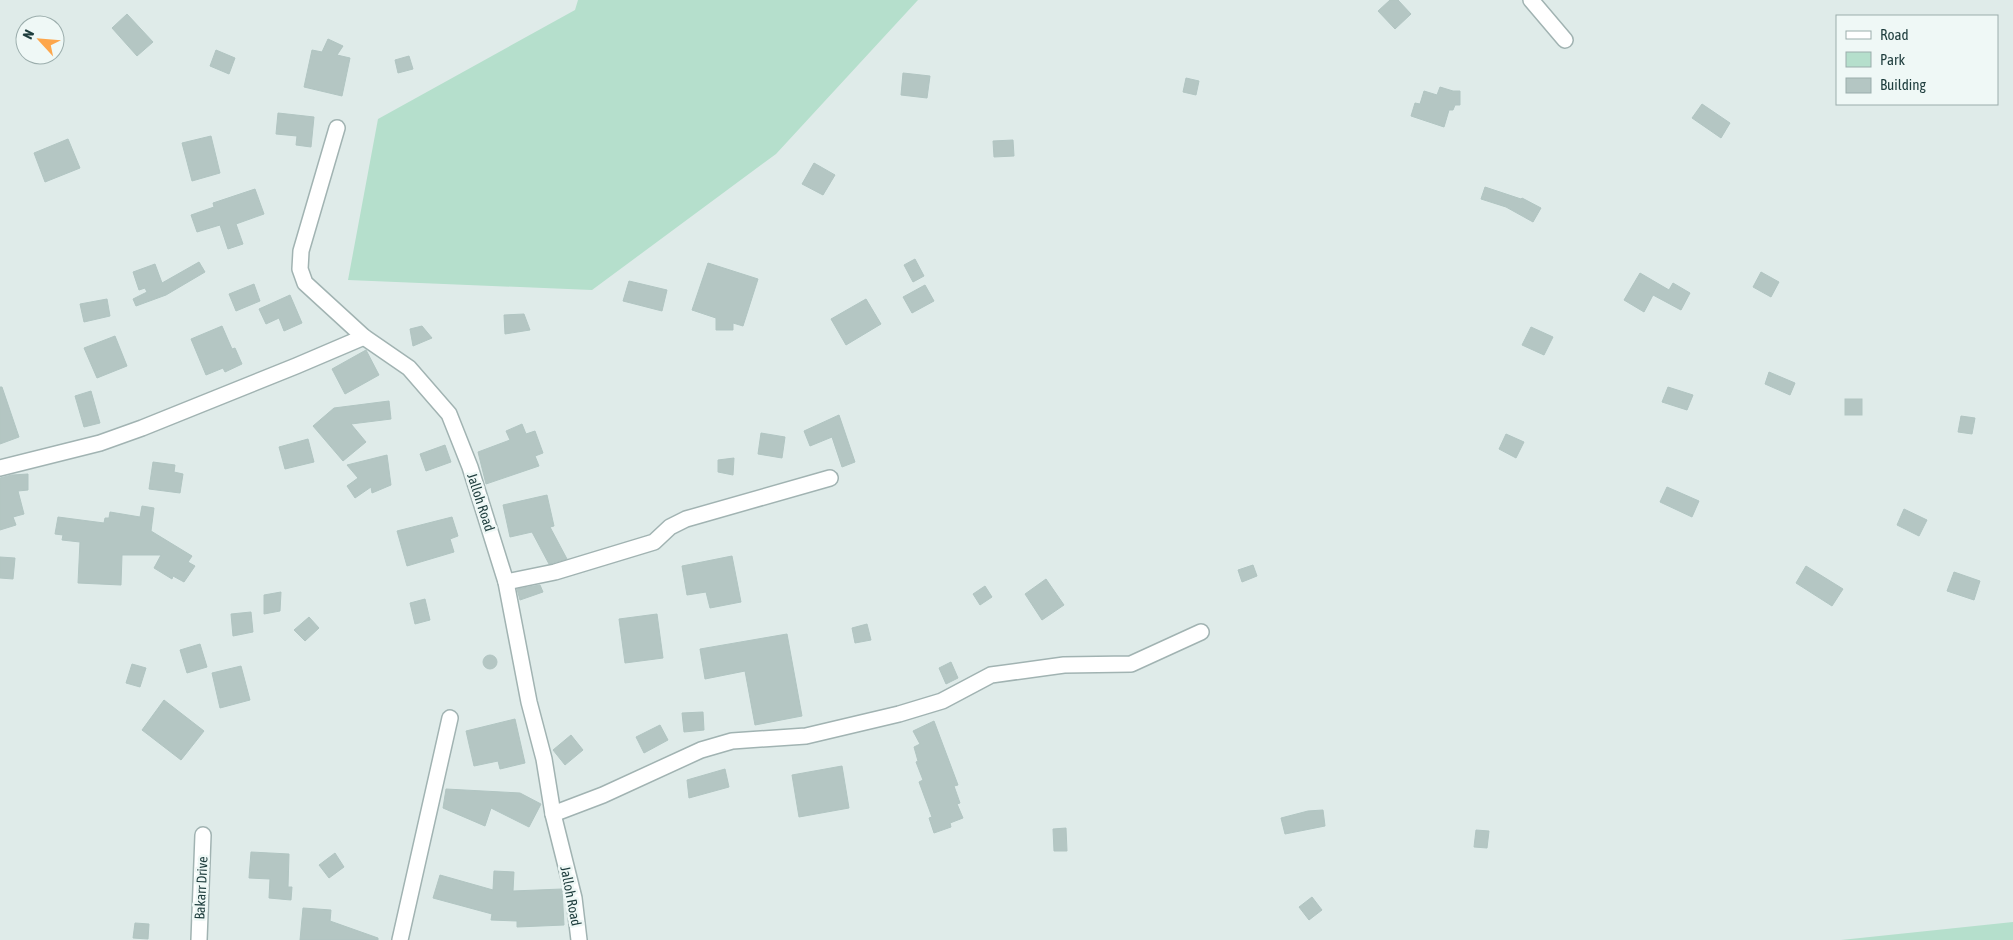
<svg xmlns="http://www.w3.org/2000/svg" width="2013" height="940" font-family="'Asap Condensed',sans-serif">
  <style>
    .green { fill: #b5dfcc }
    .building { fill: #b4c6c3; stroke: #b1c5c2 }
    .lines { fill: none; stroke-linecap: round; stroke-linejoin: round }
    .minor-casing { stroke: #a1b3b2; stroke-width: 18 }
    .minor { stroke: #fff; stroke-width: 15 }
    .labels { text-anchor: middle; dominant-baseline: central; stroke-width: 5; stroke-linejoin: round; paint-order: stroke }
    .street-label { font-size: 14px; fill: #1e3d3d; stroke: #eff8f6 }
  </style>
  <rect width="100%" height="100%" fill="#dfebe9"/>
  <g class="green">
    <path d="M578,0H918L776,154L592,290L348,280L378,119L575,10Z"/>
    <path d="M2013,922V940H1841Z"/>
  </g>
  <g class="building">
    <path d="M1390,0H1398L1411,14L1395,29L1378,11Z"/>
    <path d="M127,14L153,42L137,56L112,28Z"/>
    <path d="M328,39L343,46L337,55L350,58L342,96L304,87L312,50L322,52Z"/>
    <path d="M216,50L235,58L229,74L210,66Z"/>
    <path d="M409,56L413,69L398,73L395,60Z"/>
    <path d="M903,73L930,76L927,98L901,95Z"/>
    <path d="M1186,78L1199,81L1196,95L1183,92Z"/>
    <path d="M1440,87L1453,91H1460V105H1455L1453,110H1449L1444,127L1411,116L1415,103L1420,104L1424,91L1437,95Z"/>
    <path d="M1702,104L1730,123L1721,138L1692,118Z"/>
    <path d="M278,113L314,117L311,147L296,145L297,136L276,134Z"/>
    <path d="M211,136L220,173L192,181L182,143Z"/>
    <path d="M68,139L80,168L45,182L34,153Z"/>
    <path d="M1013,140L1014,156L994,157L993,141Z"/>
    <path d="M814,163L835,175L823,195L802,184Z"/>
    <path d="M1485,187L1521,199L1522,198L1541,208L1533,222L1506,207L1481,199Z"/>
    <path d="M255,189L264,214L236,224L243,244L228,249L220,225L197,232L191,215L214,207L213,203Z"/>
    <path d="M915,259L924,276L913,282L904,265Z"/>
    <path d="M199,262L205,272L166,295L136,306L133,299L147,292L145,288L139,290L133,272L155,264L162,283Z"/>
    <path d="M708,263L758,279L743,326L733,323V330H716V318L692,310Z"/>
    <path d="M1761,272L1779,282L1771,297L1753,287Z"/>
    <path d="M1640,273L1669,290L1673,283L1690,293L1681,310L1653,295L1644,312L1624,300Z"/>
    <path d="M629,281L667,290L662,311L623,301Z"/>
    <path d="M254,284L260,301L236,311L229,294Z"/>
    <path d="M925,285L934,301L912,313L903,297Z"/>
    <path d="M290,295L302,323L284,331L279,318L266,324L259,309Z"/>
    <path d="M107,299L110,316L84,322L80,304Z"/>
    <path d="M866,299L881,324L846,345L831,319Z"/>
    <path d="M524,314L530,330L505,334L504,315Z"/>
    <path d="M222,326L232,349L235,348L242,364L225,372L223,368L206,375L191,339Z"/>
    <path d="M422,326L432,338L413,346L410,329Z"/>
    <path d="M1531,327L1553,337L1544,355L1522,345Z"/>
    <path d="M115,336L127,366L97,378L84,348Z"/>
    <path d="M366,350L379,375L345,394L332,369Z"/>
    <path d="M1769,372L1795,383L1790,395L1765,384Z"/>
    <path d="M0,387H2L19,437L0,444Z"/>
    <path d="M1668,387L1693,395L1687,410L1662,402Z"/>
    <path d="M91,391L100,423L84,427L75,396Z"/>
    <rect x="1845" y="399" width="17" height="16"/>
    <path d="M389,401L391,419L351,424L366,442L343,461L313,426L334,408Z"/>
    <path d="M839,415L855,462L842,467L832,437L810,446L804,431Z"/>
    <path d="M1961,416L1975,418L1972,434L1958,432Z"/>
    <path d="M522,424L526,434L535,431L543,453L535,456L539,466L486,484L478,452L510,440L506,431Z"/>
    <path d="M761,433L785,437L782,458L758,454Z"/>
    <path d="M1506,434L1524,442L1516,458L1499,449Z"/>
    <path d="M308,439L314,462L285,469L279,447Z"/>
    <path d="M445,445L451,462L426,471L420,454Z"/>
    <path d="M387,455L391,485L372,493L371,487L355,498L347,486L358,478L347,465Z"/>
    <path d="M734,458L733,475L718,472V460Z"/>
    <path d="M153,462L175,465L174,472L183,474L180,493L149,489Z"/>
    <path d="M28,474V490L18,491L24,514L13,517L16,525L0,530V478L12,475Z"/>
    <path d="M1667,487L1699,501L1692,517L1660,502Z"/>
    <path d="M547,495L554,526L550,527L567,559L549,564L532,532L510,537L503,505Z"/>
    <path d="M142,506L154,508L151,531L192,556L188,562L195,566L184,582L173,576L172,579L154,568L161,555H122L121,585L78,583L80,542L62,540L63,535L55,534L58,517L104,523L105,518H109L110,512L140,517Z"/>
    <path d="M1904,509L1927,520L1919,536L1897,525Z"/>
    <path d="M452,517L458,536L450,539L454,552L407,566L397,531Z"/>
    <path d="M732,556L741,602L710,608L706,592L687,595L682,566Z"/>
    <path d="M0,557L15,558L13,579L0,578Z"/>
    <path d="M1253,565L1257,576L1242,582L1238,570Z"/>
    <path d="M1806,566L1843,589L1832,606L1796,583Z"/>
    <path d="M1954,572L1980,581L1974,600L1947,591Z"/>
    <path d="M1046,579L1064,605L1042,620L1025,594Z"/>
    <path d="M540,585L543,592L520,600L517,589Z"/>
    <path d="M985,586L992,597L980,605L973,594Z"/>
    <path d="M281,592L280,611L264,614V595Z"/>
    <path d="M425,599L430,620L415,624L410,603Z"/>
    <path d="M251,612L253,632L233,636L231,614Z"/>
    <path d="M657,614L663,658L625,663L619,619Z"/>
    <path d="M309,617L319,628L305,641L294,630Z"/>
    <path d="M867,624L871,640L855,643L852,628Z"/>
    <path d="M787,634L802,716L755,725L745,671L705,679L700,649Z"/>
    <path d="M200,644L207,667L187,673L180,650Z"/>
    <circle cx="490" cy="662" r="7"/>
    <path d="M951,662L958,678L946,684L939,668Z"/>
    <path d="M132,664L146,668L140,687L126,683Z"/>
    <path d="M241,666L250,700L220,708L212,673Z"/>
    <path d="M164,700L204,731L181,760L142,730Z"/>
    <path d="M703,712L704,730L684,732L682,713Z"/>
    <path d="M515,719L525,763L500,769L498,761L474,766L466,731Z"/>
    <path d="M934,721L958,785L954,786L960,803L957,804L963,818L950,823L951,827L934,833L929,818L932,817L919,782L923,780L916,762L918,761L914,747L920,744L913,731Z"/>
    <path d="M660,725L668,740L644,753L636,737Z"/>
    <path d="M571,735L583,750L565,765L553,750Z"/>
    <path d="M842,766L849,808L799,817L792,775Z"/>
    <path d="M725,769L729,787L689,798L687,780Z"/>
    <path d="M446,789L520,793L541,804L529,827L491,808L485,826L443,808Z"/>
    <path d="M1323,810L1325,826L1285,834L1281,818L1308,811Z"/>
    <path d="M1066,828L1067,851H1054L1053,829Z"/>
    <path d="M1476,830L1489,831L1487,848L1474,847Z"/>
    <path d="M251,852L289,854L288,887H292L291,900L269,898L270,879L249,878Z"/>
    <path d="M335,853L344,867L329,878L319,865Z"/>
    <path d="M494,871L514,872L513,891L562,889L564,925L517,927V921L491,920L492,914L433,898L440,875L493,890Z"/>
    <path d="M1312,897L1322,910L1309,920L1299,907Z"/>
    <path d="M303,908L331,910L330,921L378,938V940H300Z"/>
    <path d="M135,923L149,924L148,939L133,938Z"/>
  </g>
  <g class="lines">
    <g class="minor-casing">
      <g id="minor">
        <path d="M1531,0L1565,40"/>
        <path d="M337,128L301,251L300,269L305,283L364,337L409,368L449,414L470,467L506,582L529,702L544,759L553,814L574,898L579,940"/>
        <path d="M0,468L100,443L142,428L296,366L364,337"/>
        <path d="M506,582L555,572L654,542L670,527L686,519L830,478"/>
        <path d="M553,814L603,795L701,750L732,741L806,736L899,714L942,701L991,675L1064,665L1131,664L1201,632"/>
        <path d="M199,940L203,835"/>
        <path d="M400,940L450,718"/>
      </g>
    </g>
    <use href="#minor" class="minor"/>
  </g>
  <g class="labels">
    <g class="street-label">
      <text transform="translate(481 502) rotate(72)">Jalloh Road</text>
      <text transform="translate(201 888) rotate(-87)">Bakarr Drive</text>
      <text transform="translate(571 896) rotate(79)">Jalloh Road</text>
    </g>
  </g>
  <rect x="1836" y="15" width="162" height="90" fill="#eff8f6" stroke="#9badac"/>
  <rect x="1846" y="31" width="25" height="8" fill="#ffffff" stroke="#9badac"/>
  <text x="1880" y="40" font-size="15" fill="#1e3d3d">Road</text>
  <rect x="1846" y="52" width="25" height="15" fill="#b5dfcc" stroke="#9badac"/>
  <text x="1880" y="65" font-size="15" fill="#1e3d3d">Park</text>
  <rect x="1846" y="78" width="25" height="15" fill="#b4c6c3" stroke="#9badac"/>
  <text x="1880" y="90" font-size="15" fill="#1e3d3d">Building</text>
  <g transform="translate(40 40) rotate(296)"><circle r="24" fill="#eff8f6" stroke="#9badac"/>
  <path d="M0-4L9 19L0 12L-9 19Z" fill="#fda64b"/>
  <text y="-8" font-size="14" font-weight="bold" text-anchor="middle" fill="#1e3d3d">N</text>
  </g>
</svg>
